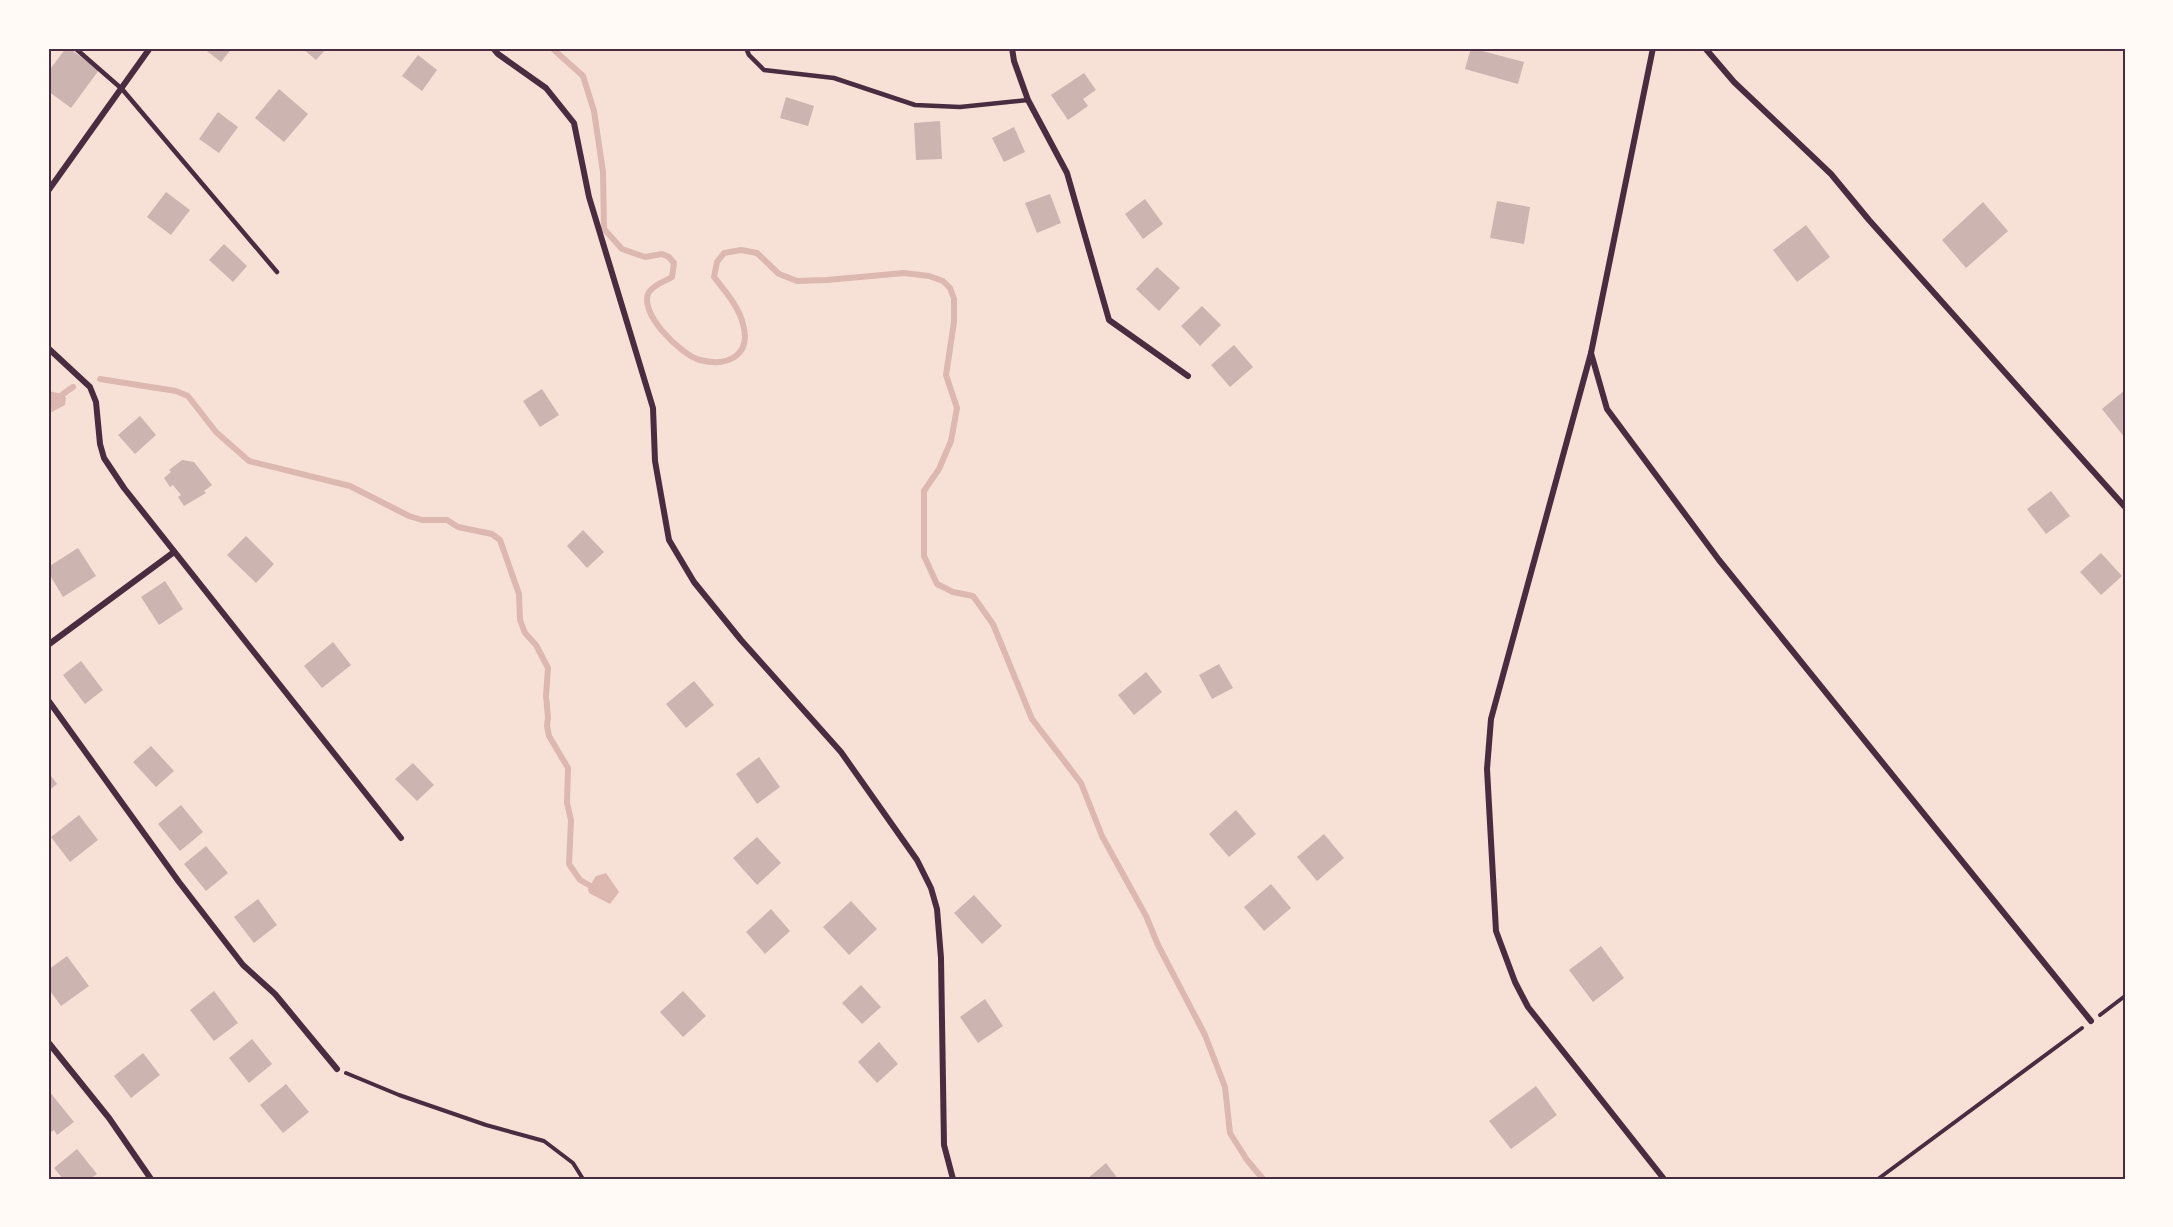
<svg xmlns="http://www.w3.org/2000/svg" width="2173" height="1227" font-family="Arial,sans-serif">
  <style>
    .water { fill: #dcb8b0 }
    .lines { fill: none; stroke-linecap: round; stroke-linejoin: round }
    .stream { stroke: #dcb8b0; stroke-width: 6 }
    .building { fill: #ccb4b1 }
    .path { stroke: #4a2c40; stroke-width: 4 }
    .service { stroke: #4a2c40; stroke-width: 4.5 }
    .minor { stroke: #4a2c40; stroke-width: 6 }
    .neatline { fill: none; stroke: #4a2c40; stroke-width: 2 }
  </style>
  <rect width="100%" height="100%" fill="#f7e1d7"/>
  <g class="water">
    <path d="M48,391L63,394L66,398L65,405L48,414Z"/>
    <path d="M606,873L619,892L610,904L589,893L588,889L596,876Z"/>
  </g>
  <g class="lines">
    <g class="stream">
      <path d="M552,48L583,76L594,111L603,172L604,229L622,249L645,257L662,254L669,257L674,263L672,277C664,282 655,284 649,292C637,312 681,355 700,360C727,367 752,356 743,324C739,307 725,291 714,277L717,262L724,253L741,250L757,253L779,274L797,281L827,280L904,273L929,276L943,281L950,288L954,299V322L946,375L957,408L951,441L939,469L924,491V556L937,584L953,592L973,596L993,624L1032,719L1081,783L1102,836L1146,916L1158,945L1205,1035L1225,1087L1230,1133L1247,1160L1263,1179"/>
      <path d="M100,379L176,391L188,396L216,432L249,461L350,486L409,516L422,520H447L458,527L492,534L500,540L519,594L520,620L525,633L536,645L548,668L546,696L548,717L547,726L549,736L568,768L567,803L571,820L569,864L580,880L589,885"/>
      <path d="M63,394L73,387"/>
    </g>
  </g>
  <g class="building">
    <path d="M66,48H69L99,70L71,108L48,91V72Z"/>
    <path d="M203,48H232L221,62Z"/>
    <path d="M302,48H327L316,60Z"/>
    <path d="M1471,48L1524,62L1518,84L1465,69Z"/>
    <path d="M418,55L437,70L422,91L402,76Z"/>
    <path d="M1084,73L1096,90L1083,99L1088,106L1068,120L1051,95Z"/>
    <path d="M279,89L308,114L284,142L255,118Z"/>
    <path d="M786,97L814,106L808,126L780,118Z"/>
    <path d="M218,112L238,127L219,153L199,139Z"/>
    <path d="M940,121L942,159L916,160L914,123Z"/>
    <path d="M1014,127L1025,152L1004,162L992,138Z"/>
    <path d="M166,192L190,210L171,235L147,217Z"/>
    <path d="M1050,194L1061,223L1037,233L1025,203Z"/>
    <path d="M1145,199L1163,224L1143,239L1125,214Z"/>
    <path d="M1497,201L1530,207L1524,244L1490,238Z"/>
    <path d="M1983,202L2008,231L1966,268L1942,240Z"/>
    <path d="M1806,225L1830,257L1797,282L1773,250Z"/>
    <path d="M224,244L247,266L233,282L209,260Z"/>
    <path d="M1157,267L1180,288L1159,311L1136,289Z"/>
    <path d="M1202,306L1221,325L1200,346L1181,326Z"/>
    <path d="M1234,345L1253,367L1230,387L1211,365Z"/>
    <path d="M542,389L559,415L540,427L523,401Z"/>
    <path d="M2125,390V438L2102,409Z"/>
    <path d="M140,416L156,435L135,454L118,435Z"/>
    <path d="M182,460L194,462L212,485L204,491L206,493L184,506L178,497L181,495L173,485L170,487L164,478L171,472L169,470Z"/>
    <path d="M2051,491L2070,516L2046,534L2027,509Z"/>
    <path d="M583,530L604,552L587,568L567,546Z"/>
    <path d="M246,536L274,564L256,583L227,555Z"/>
    <path d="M78,548L96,576L63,597L48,572V567Z"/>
    <path d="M2101,553L2122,576L2101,595L2080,572Z"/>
    <path d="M165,581L183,609L159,625L141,597Z"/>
    <path d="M333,642L351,665L322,688L304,666Z"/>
    <path d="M81,661L103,690L85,704L63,675Z"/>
    <path d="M1219,664L1233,688L1212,699L1199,675Z"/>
    <path d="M1146,672L1162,692L1134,715L1118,695Z"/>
    <path d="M694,681L714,705L686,728L666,704Z"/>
    <path d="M151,746L174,771L156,787L133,762Z"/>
    <path d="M759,757L780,787L757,804L736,774Z"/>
    <path d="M413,763L434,785L417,801L395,779Z"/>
    <path d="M48,772L57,784L48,791Z"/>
    <path d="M181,805L203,832L180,851L158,824Z"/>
    <path d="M1236,810L1256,834L1229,857L1209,834Z"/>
    <path d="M79,815L98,840L70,862L51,837Z"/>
    <path d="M1324,834L1344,858L1317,881L1297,857Z"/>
    <path d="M757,837L781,863L757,885L733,858Z"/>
    <path d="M206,846L228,873L206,891L184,864Z"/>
    <path d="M1271,884L1291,908L1264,931L1244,907Z"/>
    <path d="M974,895L1002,926L982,944L954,913Z"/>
    <path d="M258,899L277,925L254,943L234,917Z"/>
    <path d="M851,901L877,929L849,955L823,927Z"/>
    <path d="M771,909L790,931L765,954L746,932Z"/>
    <path d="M1601,946L1624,978L1593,1002L1569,970Z"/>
    <path d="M67,956L89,986L61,1006L48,988V970Z"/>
    <path d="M861,985L881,1007L862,1024L842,1003Z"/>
    <path d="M214,991L238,1023L214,1041L190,1010Z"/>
    <path d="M683,991L706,1016L683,1037L660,1012Z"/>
    <path d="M985,999L1003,1026L978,1043L960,1017Z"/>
    <path d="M252,1039L272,1064L249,1083L229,1058Z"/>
    <path d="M879,1042L898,1064L877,1083L858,1062Z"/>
    <path d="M143,1053L160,1075L131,1098L114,1076Z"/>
    <path d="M286,1084L309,1112L283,1133L260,1105Z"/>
    <path d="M1536,1086L1557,1115L1511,1149L1489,1121Z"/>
    <path d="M49,1091L74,1122L57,1135L54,1130L48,1134Z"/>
    <path d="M77,1149L97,1174L90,1179H63L54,1168Z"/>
    <path d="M1106,1163L1118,1179H1087Z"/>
  </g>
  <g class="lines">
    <g class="path">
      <path d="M2100,1015L2125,996"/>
      <path d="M346,1073L399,1095L486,1125L544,1141L573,1163L583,1179"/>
      <path d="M1878,1179L2082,1028"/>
    </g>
    <g class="service">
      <path d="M75,48L122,89L277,272"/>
      <path d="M746,48L749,55L764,70L834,78L915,105L960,107L1028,100"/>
    </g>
    <g class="minor">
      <path d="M493,48L498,54L546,88L574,123L589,197L653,408L655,461L669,540L694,582L741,640L841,752L917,860L931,888L937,909L941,958L944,1145L953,1179"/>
      <path d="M1012,48L1014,61L1028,100L1067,173L1109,320L1188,376"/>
      <path d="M1653,48L1591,353L1607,409L1719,560L2091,1021"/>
      <path d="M1705,48L1734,82L1831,174L1869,220L2125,507"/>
      <path d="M48,191L150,48"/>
      <path d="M48,348L90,387L96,402L100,444L104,458L124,488L401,838"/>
      <path d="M1591,353L1491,719L1487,769L1496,931L1515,982L1528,1007L1664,1179"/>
      <path d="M48,645L174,552"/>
      <path d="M48,700L179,882L243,965L275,994L337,1069"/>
      <path d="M48,1042L109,1118L151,1179"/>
    </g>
  </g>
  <rect width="2173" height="1227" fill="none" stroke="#fffaf5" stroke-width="99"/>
  <rect x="50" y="50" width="2074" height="1128" class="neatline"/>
</svg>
